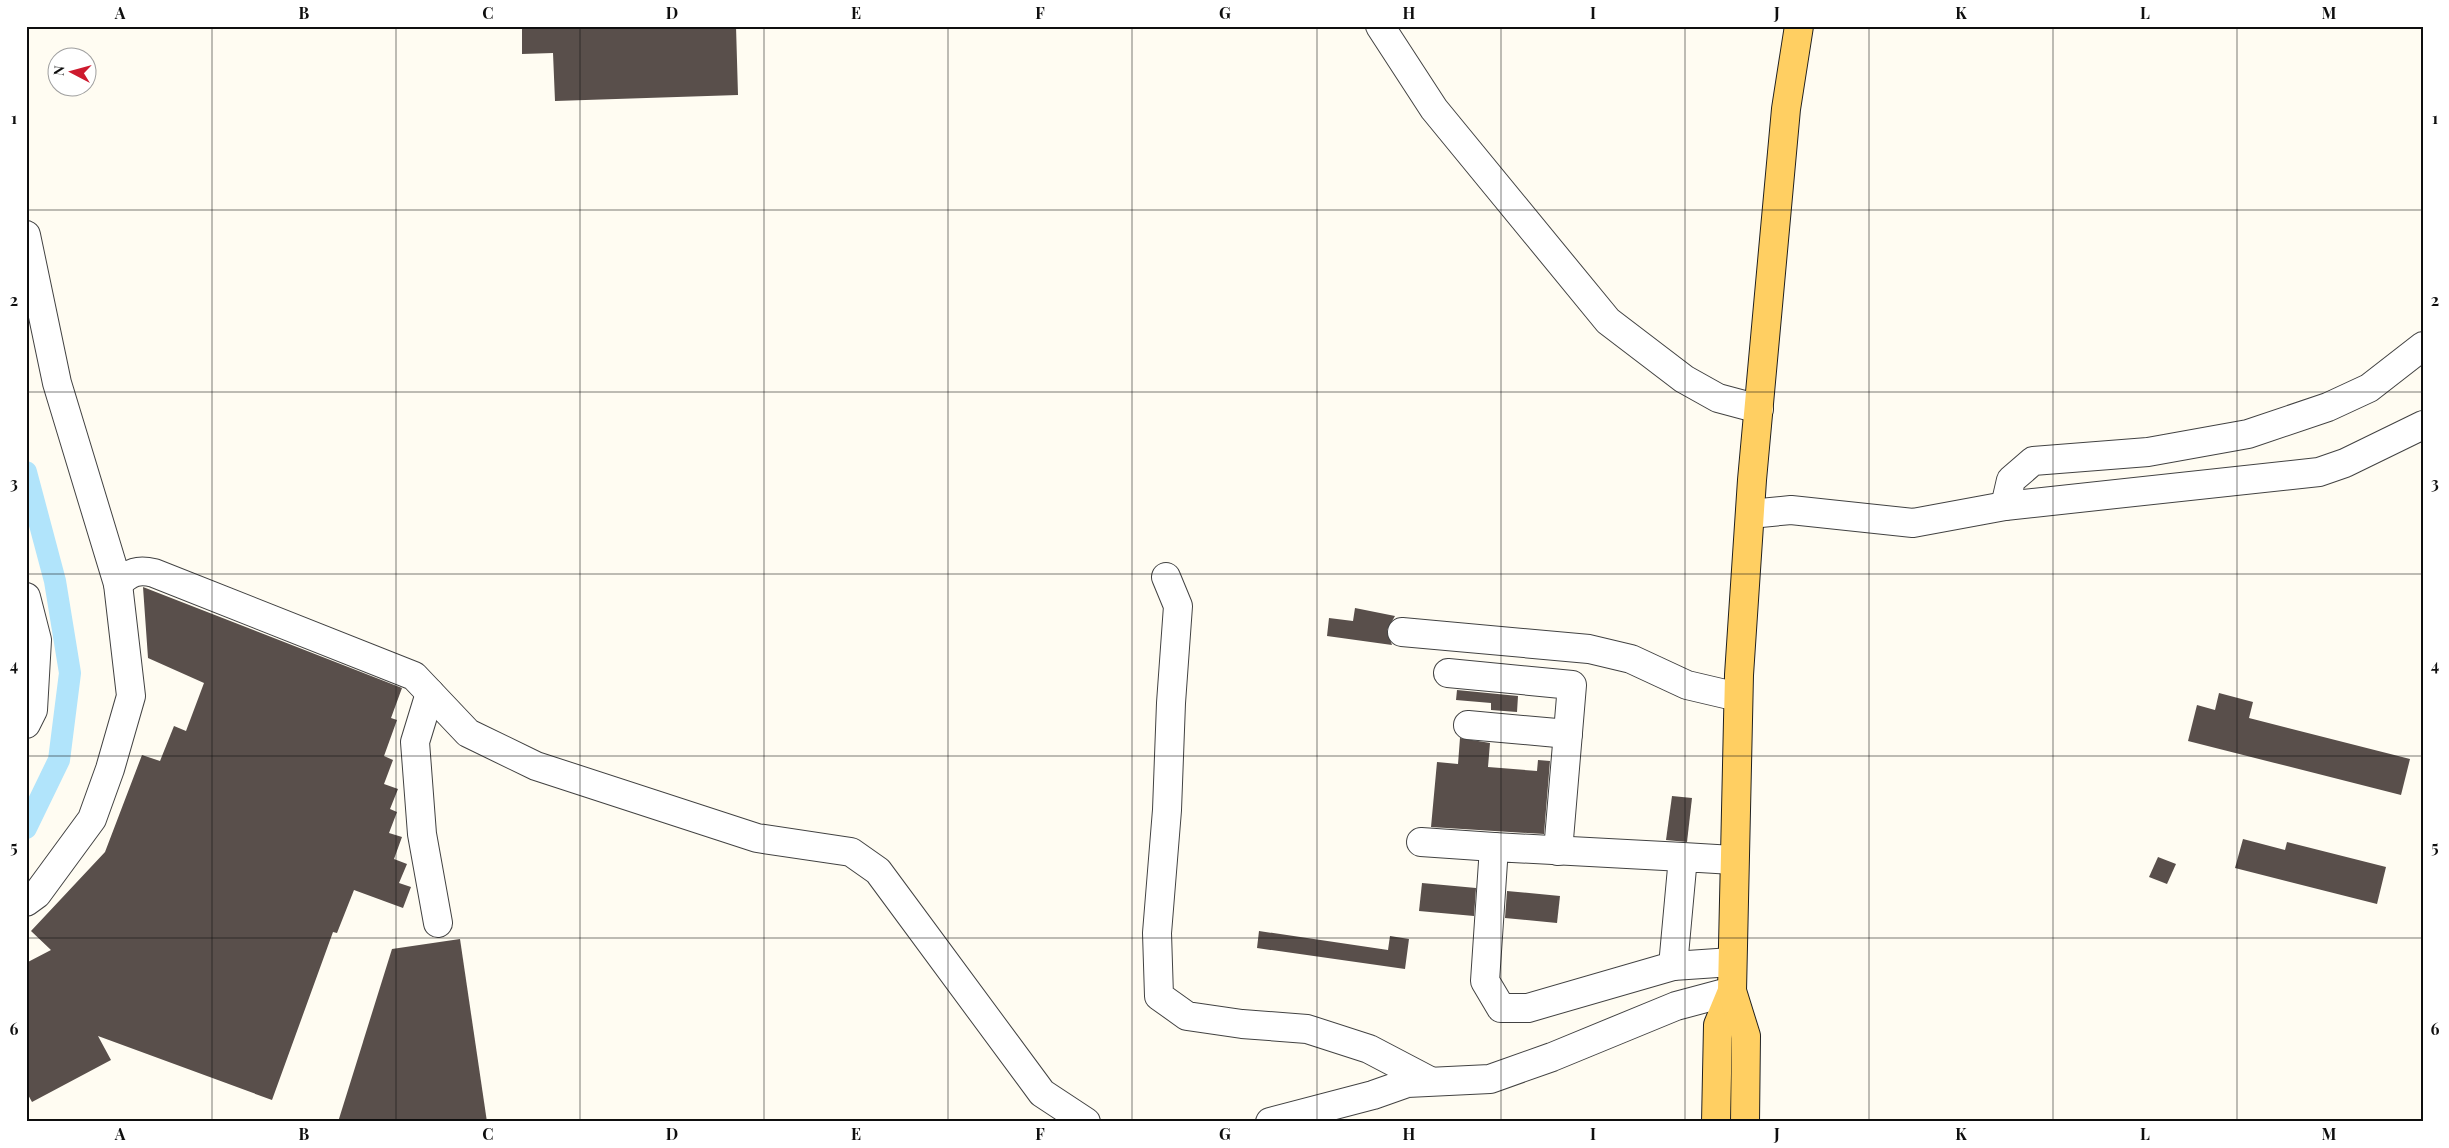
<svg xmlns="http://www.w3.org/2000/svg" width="2449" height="1148" font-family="'Playfair Display',serif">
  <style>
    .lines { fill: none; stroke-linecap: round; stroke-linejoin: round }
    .canal { stroke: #b1e4fb; stroke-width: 22 }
    .building { fill: #594f4b }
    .minor-casing { stroke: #424242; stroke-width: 30 }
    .major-casing { stroke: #202020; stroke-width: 30 }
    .minor { stroke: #fff; stroke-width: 28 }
    .major { stroke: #ffcf62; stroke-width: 28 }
    .grid { fill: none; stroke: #0f0f0f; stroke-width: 1; stroke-opacity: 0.55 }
    .neatline { fill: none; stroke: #0f0f0f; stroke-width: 2 }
    .grid-label { font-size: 16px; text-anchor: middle; font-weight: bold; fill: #0f0f0f }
  </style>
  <rect width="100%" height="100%" fill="#fffcf2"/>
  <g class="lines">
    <path class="canal" d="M26,472L55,581L70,673L59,760L26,828"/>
  </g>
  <g class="building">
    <path d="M522,26H736L738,95L555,101L553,53L522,54Z"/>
    <path d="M143,587L402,688L391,718L397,720L384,756L393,760L384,784L398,789L390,809L397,812L389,833L402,837L394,859L407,864L399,883L411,887L403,908L354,890L337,933L333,932L272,1100L98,1036L111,1060L32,1102L26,1091V963L51,950L31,931L105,852L142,755L160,761L174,726L186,731L204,683L148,658Z"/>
    <path d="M1355,608L1395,616L1387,630L1392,645L1327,636L1329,618L1353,621Z"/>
    <path d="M1457,690L1518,696L1517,712L1491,710V703L1456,700Z"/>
    <path d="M2219,693L2253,702L2249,718L2410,759L2401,795L2188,741L2197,705L2215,710Z"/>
    <path d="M1460,738L1490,743L1488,767L1537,771L1538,760L1550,761L1544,834L1431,827L1437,762L1458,764Z"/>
    <path d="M1672,796L1692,798L1687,842L1666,840Z"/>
    <path d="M2243,839L2285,850L2287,842L2386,867L2377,904L2235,868Z"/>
    <path d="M2158,857L2176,864L2167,884L2149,877Z"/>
    <path d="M1422,883L1476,888L1474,916L1419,911Z"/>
    <path d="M1507,891L1560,896L1557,923L1505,918Z"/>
    <path d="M1259,931L1388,950L1390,936L1409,939L1405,969L1257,948Z"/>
    <path d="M460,939L487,1122H338L392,949Z"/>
  </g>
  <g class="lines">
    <g class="minor-casing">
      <g id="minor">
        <path d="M1380,26L1434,109L1608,321L1684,379L1718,398L1759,409"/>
        <path d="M26,235L57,383L118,584C130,572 138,569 154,573L414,676L468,733L536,766L757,838L851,852L878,871L1042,1093L1086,1122"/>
        <path d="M2005,506L2011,480L2033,461L2148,452L2248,434L2328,407L2369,388L2423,346"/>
        <path d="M1750,514L1791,510L1913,523L2005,506L2319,472L2345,463L2423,425"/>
        <path d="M1166,577L1178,606L1171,703L1167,810L1157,933L1159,996L1187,1016L1242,1024L1307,1029L1369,1049L1430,1081"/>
        <path d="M26,597L37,640L33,710L26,724"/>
        <path d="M1402,632L1589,649L1631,659L1687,685L1738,697"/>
        <path d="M1448,673L1572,685L1558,851"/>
        <path d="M430,693L415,742L422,834L438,923"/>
        <path d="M1468,725L1568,734"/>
        <path d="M1421,842L1494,847"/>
        <path d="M1683,857L1494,847L1485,981L1501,1008H1528L1673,966L1683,857L1733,860"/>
        <path d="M26,902L37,894L92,819L110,769L131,696L118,584"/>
        <path d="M1673,966L1732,962"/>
        <path d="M1270,1122L1373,1095L1407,1083L1490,1079L1552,1057L1676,1006L1732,991"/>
      </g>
    </g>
    <g class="major-casing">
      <g id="major">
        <path d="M1716,1122L1718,1025L1732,991"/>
        <path d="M1745,1122L1746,1036L1732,991L1739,675L1752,480L1786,109L1799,26"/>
      </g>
    </g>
    <use href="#minor" class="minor"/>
    <use href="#major" class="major"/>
  </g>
  <path class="grid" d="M212,26V1122M396,26V1122M580,26V1122M764,26V1122M948,26V1122M1132,26V1122M1317,26V1122M1501,26V1122M1685,26V1122M1869,26V1122M2053,26V1122M2237,26V1122M26,210H2423M26,392H2423M26,574H2423M26,756H2423M26,938H2423"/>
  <rect width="2449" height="1148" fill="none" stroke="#ffffff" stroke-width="55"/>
  <g transform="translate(72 72) rotate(276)"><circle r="24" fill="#ffffff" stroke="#9f9f9f"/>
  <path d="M0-4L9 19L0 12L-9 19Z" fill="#cd1a2e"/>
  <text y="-8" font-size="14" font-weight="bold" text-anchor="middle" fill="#0f0f0f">N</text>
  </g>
  <rect x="28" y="28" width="2394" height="1092" class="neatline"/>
  <g class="grid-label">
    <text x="120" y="19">A</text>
    <text x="304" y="19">B</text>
    <text x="488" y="19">C</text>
    <text x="672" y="19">D</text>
    <text x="856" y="19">E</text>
    <text x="1040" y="19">F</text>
    <text x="1225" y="19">G</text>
    <text x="1409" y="19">H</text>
    <text x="1593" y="19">I</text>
    <text x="1777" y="19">J</text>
    <text x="1961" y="19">K</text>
    <text x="2145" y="19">L</text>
    <text x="2329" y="19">M</text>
    <text x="14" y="124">1</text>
    <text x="2435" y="124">1</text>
    <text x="14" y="306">2</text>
    <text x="2435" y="306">2</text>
    <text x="14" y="489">3</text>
    <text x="2435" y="489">3</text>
    <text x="14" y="671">4</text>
    <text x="2435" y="671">4</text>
    <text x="14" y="853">5</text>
    <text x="2435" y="853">5</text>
    <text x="14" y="1035">6</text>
    <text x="2435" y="1035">6</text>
    <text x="120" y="1140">A</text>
    <text x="304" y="1140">B</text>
    <text x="488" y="1140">C</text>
    <text x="672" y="1140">D</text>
    <text x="856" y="1140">E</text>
    <text x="1040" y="1140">F</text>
    <text x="1225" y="1140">G</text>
    <text x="1409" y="1140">H</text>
    <text x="1593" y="1140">I</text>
    <text x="1777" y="1140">J</text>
    <text x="1961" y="1140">K</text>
    <text x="2145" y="1140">L</text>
    <text x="2329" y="1140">M</text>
  </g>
</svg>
